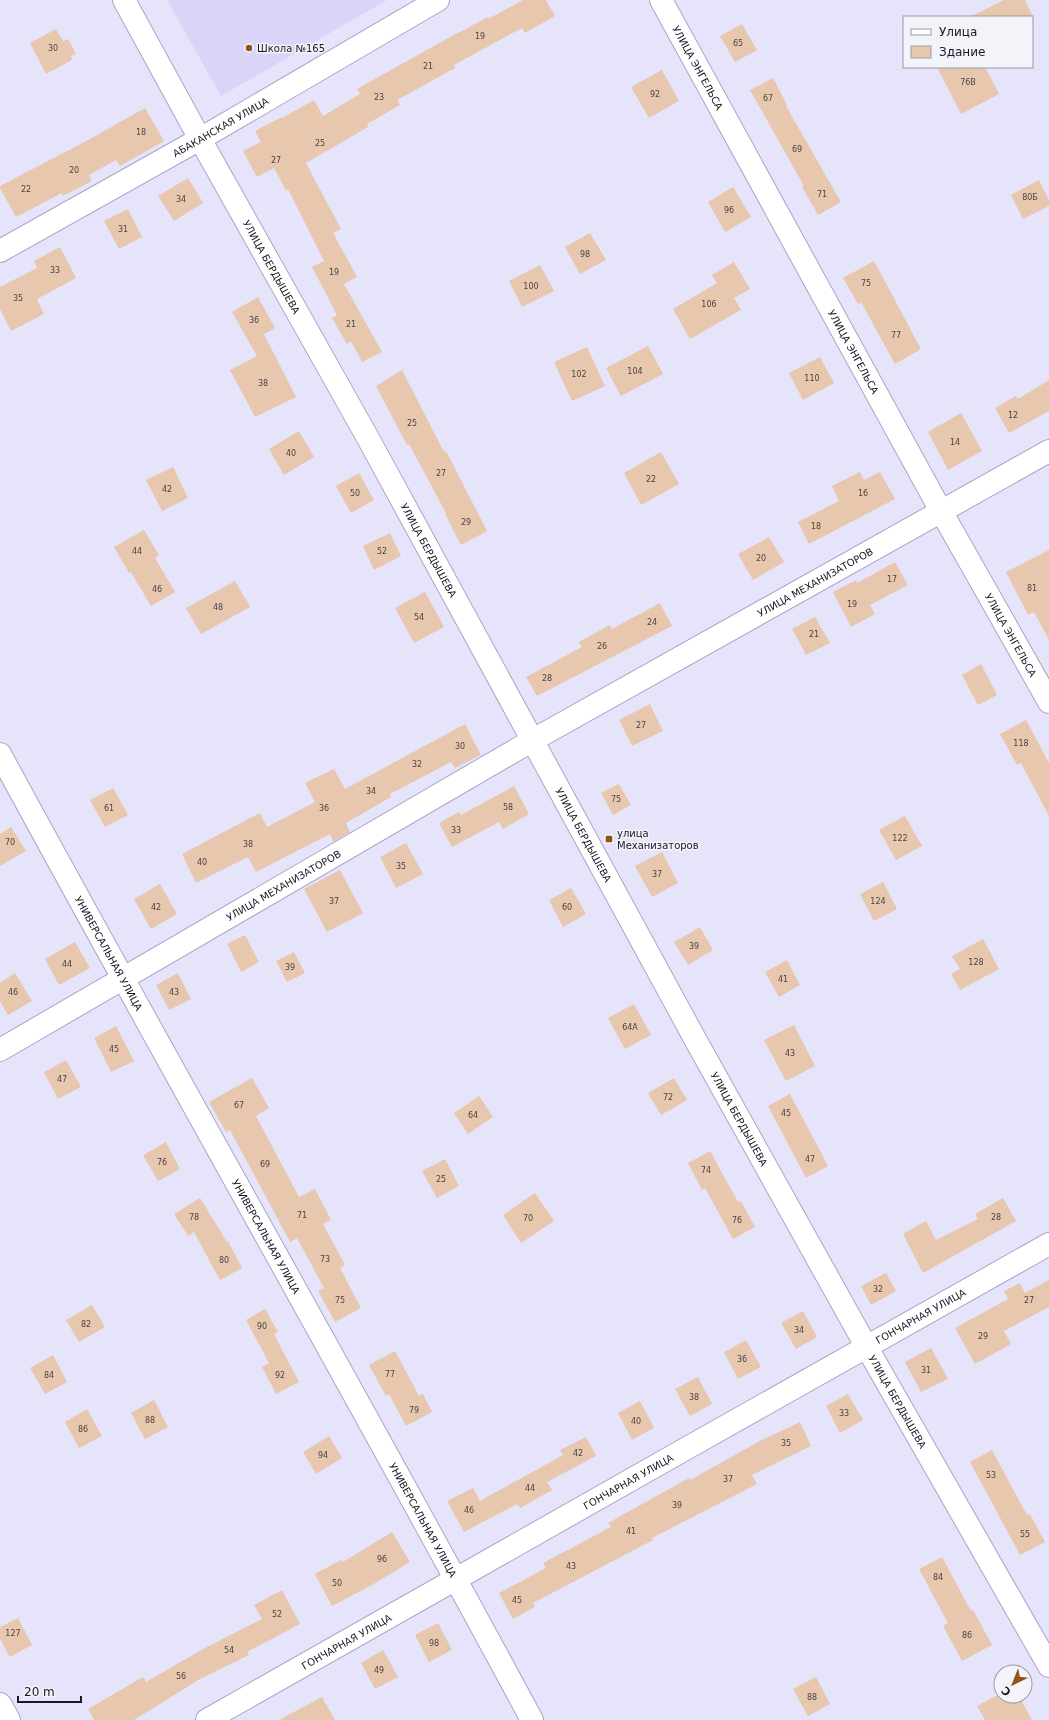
<svg xmlns="http://www.w3.org/2000/svg" width="1049" height="1720" font-family="'DejaVu Sans',sans-serif">
  <style>
    .built { fill: #d8d5f8 }
    .building { fill: #e7c7ae }
    .lines { fill: none; stroke-linecap: round; stroke-linejoin: round }
    .minor-casing { stroke: #a8a5c8; stroke-width: 24 }
    .minor { stroke: #fff; stroke-width: 22 }
    .poi-dot { fill: #905216; stroke: #f3f3fa; stroke-width: 1.5 }
    .labels { text-anchor: middle; dominant-baseline: central; stroke-width: 3; stroke-linejoin: round; paint-order: stroke }
    .number-label { font-size: 8px; fill: #4c4346 }
    .poi-label { font-size: 10px; fill: #181724; stroke: #f3f3fa; text-anchor: start }
    .street-label { font-size: 10px; fill: #181724; stroke: #f3f3fa }
  </style>
  <rect width="100%" height="100%" fill="#e6e4fa"/>
  <path class="built" d="M167,0H387L221,96Z"/>
  <g class="building">
    <path d="M523,0H546L555,16L525,33L522,28L454,65L455,68L397,100L400,105L367,124L368,127L306,163L341,229L333,233L357,277L344,284L382,352L362,362L351,341L347,344L332,318L337,315L312,267L324,261L288,189L286,191L274,168L257,177L243,151L261,142L255,131L282,117V118L314,100L323,116L360,94L357,89L441,42L488,17V19Z"/>
    <path d="M1004,0H1025L1033,17H970Z"/>
    <path d="M742,24L757,50L735,62L720,36Z"/>
    <path d="M56,29L63,41L68,39L76,54L71,56L72,60L46,74L30,43Z"/>
    <path d="M937,67H985L999,94L961,114Z"/>
    <path d="M662,70L679,101L649,118L631,87Z"/>
    <path d="M773,78L787,105L786,106L841,202L818,215L802,187L804,186L750,90Z"/>
    <path d="M145,108L164,141L120,166L116,160L89,175L92,181L63,196L62,193L16,217L0,188V186L92,138Z"/>
    <path d="M188,178L203,203L174,221L158,196Z"/>
    <path d="M1039,180L1049,200V206L1023,219L1011,195Z"/>
    <path d="M733,187L751,217L725,232L708,202Z"/>
    <path d="M128,209L142,237L119,249L104,221Z"/>
    <path d="M590,233L606,260L580,274L565,247Z"/>
    <path d="M60,247L76,278L37,299L44,314L11,331L0,309V287L37,268L34,261Z"/>
    <path d="M874,261L921,349L895,364L861,302L858,304L843,278Z"/>
    <path d="M734,262L750,289L734,298L741,310L690,339L673,309L717,283L712,275Z"/>
    <path d="M540,265L554,291L522,307L509,281Z"/>
    <path d="M258,297L275,328L264,334L296,397L255,417L230,370L257,356L232,312Z"/>
    <path d="M648,346L663,374L621,396L606,368Z"/>
    <path d="M587,347L605,386L572,401L554,362Z"/>
    <path d="M820,357L834,383L803,400L789,373Z"/>
    <path d="M402,370L444,452L446,451L487,531L461,545L445,514L446,513L409,444L407,445L376,386Z"/>
    <path d="M1049,380V411L1009,433L995,408L1016,396L1018,399Z"/>
    <path d="M961,413L982,451L948,470L928,432Z"/>
    <path d="M299,431L314,457L284,475L269,449Z"/>
    <path d="M661,452L679,484L641,505L624,473Z"/>
    <path d="M173,467L188,498L162,511L146,480Z"/>
    <path d="M860,472L864,480L880,472L895,499L809,544L798,522L839,501L832,486Z"/>
    <path d="M359,473L374,500L351,513L336,486Z"/>
    <path d="M144,530L159,555L155,558L175,592L151,606L131,572L129,573L114,547Z"/>
    <path d="M390,533L401,556L374,570L363,546Z"/>
    <path d="M769,537L784,562L753,580L738,554Z"/>
    <path d="M1049,550V640L1034,612L1028,615L1006,572Z"/>
    <path d="M895,562L908,585L870,605L875,614L851,627L833,592L856,580L857,583Z"/>
    <path d="M235,581L250,607L201,634L186,608Z"/>
    <path d="M425,592L444,627L414,643L395,608Z"/>
    <path d="M660,603L672,626L537,696L526,677L582,647L579,642L610,625L612,629Z"/>
    <path d="M815,617L830,643L806,655L792,629Z"/>
    <path d="M981,664L997,695L978,705L962,675Z"/>
    <path d="M650,704L663,731L632,746L619,720Z"/>
    <path d="M1026,720L1049,763V816L1021,763L1017,765L1000,734Z"/>
    <path d="M465,724L481,755L455,768L451,762L390,794L391,797L346,823L350,832L333,842L330,834L256,872L248,857L196,883L182,854L260,813L267,827L315,802L305,783L334,769L345,789Z"/>
    <path d="M619,784L631,805L613,815L601,793Z"/>
    <path d="M514,786L529,814L503,829L499,822L452,847L439,823L459,812L461,815Z"/>
    <path d="M113,788L128,815L105,827L90,800Z"/>
    <path d="M905,816L922,846L896,860L879,830Z"/>
    <path d="M11,827L26,851L0,866V834Z"/>
    <path d="M406,843L423,874L396,888L380,857Z"/>
    <path d="M662,852L678,883L652,897L635,866Z"/>
    <path d="M340,870L363,913L327,932L304,889Z"/>
    <path d="M883,882L897,909L874,921L860,894Z"/>
    <path d="M160,884L177,914L151,929L134,899Z"/>
    <path d="M571,888L586,914L563,927L549,900Z"/>
    <path d="M700,927L713,950L688,965L674,942Z"/>
    <path d="M245,935L259,962L241,972L227,944Z"/>
    <path d="M983,939L999,969L960,990L951,974L960,969L952,956Z"/>
    <path d="M75,942L90,968L59,985L45,959Z"/>
    <path d="M294,952L305,973L287,982L276,961Z"/>
    <path d="M787,960L800,985L779,997L765,972Z"/>
    <path d="M15,973L32,1001L8,1015L0,1001V983Z"/>
    <path d="M178,973L191,999L169,1010L156,985Z"/>
    <path d="M634,1004L651,1035L625,1049L608,1018Z"/>
    <path d="M794,1025L815,1066L786,1081L764,1040Z"/>
    <path d="M116,1026L134,1061L111,1072L94,1038Z"/>
    <path d="M66,1060L81,1087L58,1099L44,1072Z"/>
    <path d="M252,1078L269,1108L256,1116L299,1197L315,1189L331,1220L323,1224L345,1265L340,1268L361,1308L335,1322L318,1291L324,1288L297,1238L290,1242L230,1130L226,1132L209,1102Z"/>
    <path d="M674,1078L687,1100L661,1115L648,1093Z"/>
    <path d="M790,1094L828,1166L806,1178L768,1106Z"/>
    <path d="M479,1096L493,1117L468,1134L454,1113Z"/>
    <path d="M166,1142L180,1169L158,1181L143,1155Z"/>
    <path d="M710,1151L738,1202L741,1201L755,1227L733,1239L705,1188L702,1190L688,1163Z"/>
    <path d="M445,1159L459,1186L437,1198L422,1171Z"/>
    <path d="M535,1193L554,1221L521,1243L503,1215Z"/>
    <path d="M200,1198L227,1242L228,1241L242,1268L220,1280L194,1232L188,1236L174,1214Z"/>
    <path d="M1003,1198L1016,1221L923,1273L903,1234L926,1221L936,1240L978,1219L975,1214Z"/>
    <path d="M886,1273L896,1291L871,1305L861,1286Z"/>
    <path d="M1049,1280V1307L1004,1331L1011,1344L975,1364L955,1328L1008,1299L1004,1291L1020,1283L1025,1293Z"/>
    <path d="M92,1305L105,1327L79,1342L66,1320Z"/>
    <path d="M265,1309L278,1332L274,1334L299,1382L276,1394L262,1367L269,1363L246,1320Z"/>
    <path d="M803,1311L817,1337L796,1349L781,1323Z"/>
    <path d="M746,1340L761,1367L738,1379L724,1352Z"/>
    <path d="M931,1348L948,1379L921,1392L905,1362Z"/>
    <path d="M395,1351L419,1396L423,1394L432,1412L406,1426L389,1394L386,1396L369,1365Z"/>
    <path d="M53,1355L67,1382L45,1394L30,1368Z"/>
    <path d="M698,1377L712,1404L690,1416L675,1389Z"/>
    <path d="M848,1394L863,1420L840,1433L826,1406Z"/>
    <path d="M154,1400L168,1427L145,1439L131,1413Z"/>
    <path d="M640,1401L654,1428L632,1440L618,1413Z"/>
    <path d="M87,1409L102,1436L79,1448L65,1422Z"/>
    <path d="M800,1422L811,1446L752,1475L757,1484L652,1538L653,1540L533,1603L535,1607L513,1619L499,1593L546,1568L543,1563L611,1527L608,1523L689,1478L690,1480L760,1441Z"/>
    <path d="M329,1436L342,1458L316,1474L303,1452Z"/>
    <path d="M586,1437L596,1456L547,1482L552,1490L520,1508L517,1504L464,1532L447,1501L473,1488L480,1501L563,1455L560,1450Z"/>
    <path d="M992,1450L1027,1515L1030,1514L1045,1542L1020,1555L970,1462Z"/>
    <path d="M392,1532L410,1562L372,1585L332,1606L315,1574L341,1560L343,1562Z"/>
    <path d="M942,1557L971,1611L973,1610L992,1645L962,1661L943,1626L948,1623L919,1569Z"/>
    <path d="M282,1590L300,1624L247,1652L249,1655L200,1679L134,1720H94L88,1709L143,1677L146,1682L203,1649L262,1619L254,1605Z"/>
    <path d="M18,1618L32,1645L10,1657L0,1639V1627Z"/>
    <path d="M438,1623L452,1650L429,1662L415,1635Z"/>
    <path d="M383,1650L398,1677L375,1689L361,1663Z"/>
    <path d="M816,1677L830,1704L808,1716L793,1689Z"/>
    <path d="M996,1696H1019L1032,1720H985L977,1706Z"/>
    <path d="M322,1697L335,1720H279Z"/>
  </g>
  <g class="lines">
    <g class="minor-casing">
      <g id="minor">
        <path id="s1" d="M124,0L200,139L369,440L695,1039L866,1346L1049,1666"/>
        <path id="s2" d="M661,0L941,511L1049,702"/>
        <path id="s3" d="M0,251L200,139L438,0"/>
        <path id="s4" d="M0,754C175,1077 358,1396 532,1720"/>
        <path id="s5" d="M0,1050L533,740L1049,451"/>
        <path d="M0,1704L9,1720"/>
        <path id="s6" d="M207,1720C489,1562 767,1401 1049,1244"/>
      </g>
    </g>
    <use href="#minor" class="minor"/>
  </g>
  <g class="poi-dot">
    <circle cx="249" cy="48" r="4"/>
    <rect x="605" y="835" width="8" height="8" rx="2"/>
  </g>
  <g class="labels">
    <g class="number-label">
      <text x="480" y="36">19</text>
      <text x="738" y="43">65</text>
      <text x="53" y="48">30</text>
      <text x="428" y="66">21</text>
      <text x="968" y="82">76В</text>
      <text x="655" y="94">92</text>
      <text x="379" y="97">23</text>
      <text x="768" y="98">67</text>
      <text x="141" y="132">18</text>
      <text x="320" y="143">25</text>
      <text x="797" y="149">69</text>
      <text x="276" y="160">27</text>
      <text x="74" y="170">20</text>
      <text x="26" y="189">22</text>
      <text x="822" y="194">71</text>
      <text x="1030" y="197">80Б</text>
      <text x="181" y="199">34</text>
      <text x="729" y="210">96</text>
      <text x="123" y="229">31</text>
      <text x="585" y="254">98</text>
      <text x="55" y="270">33</text>
      <text x="334" y="272">19</text>
      <text x="866" y="283">75</text>
      <text x="531" y="286">100</text>
      <text x="18" y="298">35</text>
      <text x="709" y="304">106</text>
      <text x="254" y="320">36</text>
      <text x="351" y="324">21</text>
      <text x="896" y="335">77</text>
      <text x="635" y="371">104</text>
      <text x="579" y="374">102</text>
      <text x="812" y="378">110</text>
      <text x="263" y="383">38</text>
      <text x="1013" y="415">12</text>
      <text x="412" y="423">25</text>
      <text x="955" y="442">14</text>
      <text x="291" y="453">40</text>
      <text x="441" y="473">27</text>
      <text x="651" y="479">22</text>
      <text x="167" y="489">42</text>
      <text x="355" y="493">50</text>
      <text x="863" y="493">16</text>
      <text x="466" y="522">29</text>
      <text x="816" y="526">18</text>
      <text x="137" y="551">44</text>
      <text x="382" y="551">52</text>
      <text x="761" y="558">20</text>
      <text x="892" y="579">17</text>
      <text x="1032" y="588">81</text>
      <text x="157" y="589">46</text>
      <text x="852" y="604">19</text>
      <text x="218" y="607">48</text>
      <text x="419" y="617">54</text>
      <text x="652" y="622">24</text>
      <text x="814" y="634">21</text>
      <text x="602" y="646">26</text>
      <text x="547" y="678">28</text>
      <text x="641" y="725">27</text>
      <text x="1021" y="743">118</text>
      <text x="460" y="746">30</text>
      <text x="417" y="764">32</text>
      <text x="371" y="791">34</text>
      <text x="616" y="799">75</text>
      <text x="508" y="807">58</text>
      <text x="109" y="808">61</text>
      <text x="324" y="808">36</text>
      <text x="456" y="830">33</text>
      <text x="900" y="838">122</text>
      <text x="10" y="842">70</text>
      <text x="248" y="844">38</text>
      <text x="202" y="862">40</text>
      <text x="401" y="866">35</text>
      <text x="657" y="874">37</text>
      <text x="334" y="901">37</text>
      <text x="878" y="901">124</text>
      <text x="156" y="907">42</text>
      <text x="567" y="907">60</text>
      <text x="694" y="946">39</text>
      <text x="976" y="962">128</text>
      <text x="67" y="964">44</text>
      <text x="290" y="967">39</text>
      <text x="783" y="979">41</text>
      <text x="13" y="992">46</text>
      <text x="174" y="992">43</text>
      <text x="630" y="1027">64А</text>
      <text x="114" y="1049">45</text>
      <text x="790" y="1053">43</text>
      <text x="62" y="1079">47</text>
      <text x="668" y="1097">72</text>
      <text x="239" y="1105">67</text>
      <text x="786" y="1113">45</text>
      <text x="473" y="1115">64</text>
      <text x="810" y="1159">47</text>
      <text x="162" y="1162">76</text>
      <text x="265" y="1164">69</text>
      <text x="706" y="1170">74</text>
      <text x="441" y="1179">25</text>
      <text x="302" y="1215">71</text>
      <text x="194" y="1217">78</text>
      <text x="996" y="1217">28</text>
      <text x="528" y="1218">70</text>
      <text x="737" y="1220">76</text>
      <text x="325" y="1259">73</text>
      <text x="224" y="1260">80</text>
      <text x="878" y="1289">32</text>
      <text x="340" y="1300">75</text>
      <text x="1029" y="1300">27</text>
      <text x="86" y="1324">82</text>
      <text x="262" y="1326">90</text>
      <text x="799" y="1330">34</text>
      <text x="983" y="1336">29</text>
      <text x="742" y="1359">36</text>
      <text x="926" y="1370">31</text>
      <text x="390" y="1374">77</text>
      <text x="49" y="1375">84</text>
      <text x="280" y="1375">92</text>
      <text x="694" y="1397">38</text>
      <text x="414" y="1410">79</text>
      <text x="844" y="1413">33</text>
      <text x="150" y="1420">88</text>
      <text x="636" y="1421">40</text>
      <text x="83" y="1429">86</text>
      <text x="786" y="1443">35</text>
      <text x="578" y="1453">42</text>
      <text x="323" y="1455">94</text>
      <text x="991" y="1475">53</text>
      <text x="728" y="1479">37</text>
      <text x="530" y="1488">44</text>
      <text x="677" y="1505">39</text>
      <text x="469" y="1510">46</text>
      <text x="631" y="1531">41</text>
      <text x="1025" y="1534">55</text>
      <text x="382" y="1559">96</text>
      <text x="571" y="1566">43</text>
      <text x="938" y="1577">84</text>
      <text x="337" y="1583">50</text>
      <text x="517" y="1600">45</text>
      <text x="277" y="1614">52</text>
      <text x="13" y="1633">127</text>
      <text x="967" y="1635">86</text>
      <text x="434" y="1643">98</text>
      <text x="229" y="1650">54</text>
      <text x="379" y="1670">49</text>
      <text x="181" y="1676">56</text>
      <text x="812" y="1697">88</text>
    </g>
    <g class="poi-label">
      <text x="257" y="48">Школа №165</text>
      <text x="617" y="833">улица<tspan x="617" dy="12">Механизаторов</tspan></text>
    </g>
    <g class="street-label">
      <text stroke="none"><textPath href="#s2" startOffset="77">УЛИЦА ЭНГЕЛЬСА</textPath></text>
      <text stroke="none"><textPath href="#s3" startOffset="253">АБАКАНСКАЯ УЛИЦА</textPath></text>
      <text stroke="none"><textPath href="#s1" startOffset="305">УЛИЦА БЕРДЫШЕВА</textPath></text>
      <text stroke="none"><textPath href="#s2" startOffset="401">УЛИЦА ЭНГЕЛЬСА</textPath></text>
      <text stroke="none"><textPath href="#s1" startOffset="629">УЛИЦА БЕРДЫШЕВА</textPath></text>
      <text stroke="none"><textPath href="#s5" startOffset="940">УЛИЦА МЕХАНИЗАТОРОВ</textPath></text>
      <text stroke="none"><textPath href="#s2" startOffset="725">УЛИЦА ЭНГЕЛЬСА</textPath></text>
      <text stroke="none"><textPath href="#s1" startOffset="953">УЛИЦА БЕРДЫШЕВА</textPath></text>
      <text stroke="none"><textPath href="#s5" startOffset="328">УЛИЦА МЕХАНИЗАТОРОВ</textPath></text>
      <text stroke="none"><textPath href="#s4" startOffset="227">УНИВЕРСАЛЬНАЯ УЛИЦА</textPath></text>
      <text stroke="none"><textPath href="#s1" startOffset="1277">УЛИЦА БЕРДЫШЕВА</textPath></text>
      <text stroke="none"><textPath href="#s4" startOffset="551">УНИВЕРСАЛЬНАЯ УЛИЦА</textPath></text>
      <text stroke="none"><textPath href="#s6" startOffset="820">ГОНЧАРНАЯ УЛИЦА</textPath></text>
      <text stroke="none"><textPath href="#s1" startOffset="1601">УЛИЦА БЕРДЫШЕВА</textPath></text>
      <text stroke="none"><textPath href="#s6" startOffset="484">ГОНЧАРНАЯ УЛИЦА</textPath></text>
      <text stroke="none"><textPath href="#s4" startOffset="875">УНИВЕРСАЛЬНАЯ УЛИЦА</textPath></text>
      <text stroke="none"><textPath href="#s6" startOffset="160">ГОНЧАРНАЯ УЛИЦА</textPath></text>
    </g>
  </g>
  <rect x="903" y="16" width="130" height="52" fill="#f3f3fa" stroke="#9b9ba4"/>
  <rect x="911" y="29" width="20" height="6" fill="#ffffff" stroke="#9b9ba4"/>
  <text x="939" y="36" font-size="12" fill="#181724">Улица</text>
  <rect x="911" y="46" width="20" height="12" fill="#e7c7ae" stroke="#9b9ba4"/>
  <text x="939" y="56" font-size="12" fill="#181724">Здание</text>
  <g transform="translate(1013 1684) rotate(223)"><circle r="19" fill="#f3f3fa" stroke="#9b9ba4"/>
  <path d="M0-3L7 15L0 10L-7 15Z" fill="#905216"/>
  <text y="-6" font-size="11" font-weight="bold" text-anchor="middle" fill="#181724">С</text>
  </g>
  <path d="M18 1696v6h63v-6" fill="none" stroke="#181724" stroke-width="2"/>
  <text x="24" y="1696" font-size="12" fill="#181724" stroke="#f3f3fa" stroke-width="3" paint-order="stroke">20 m</text>
</svg>
